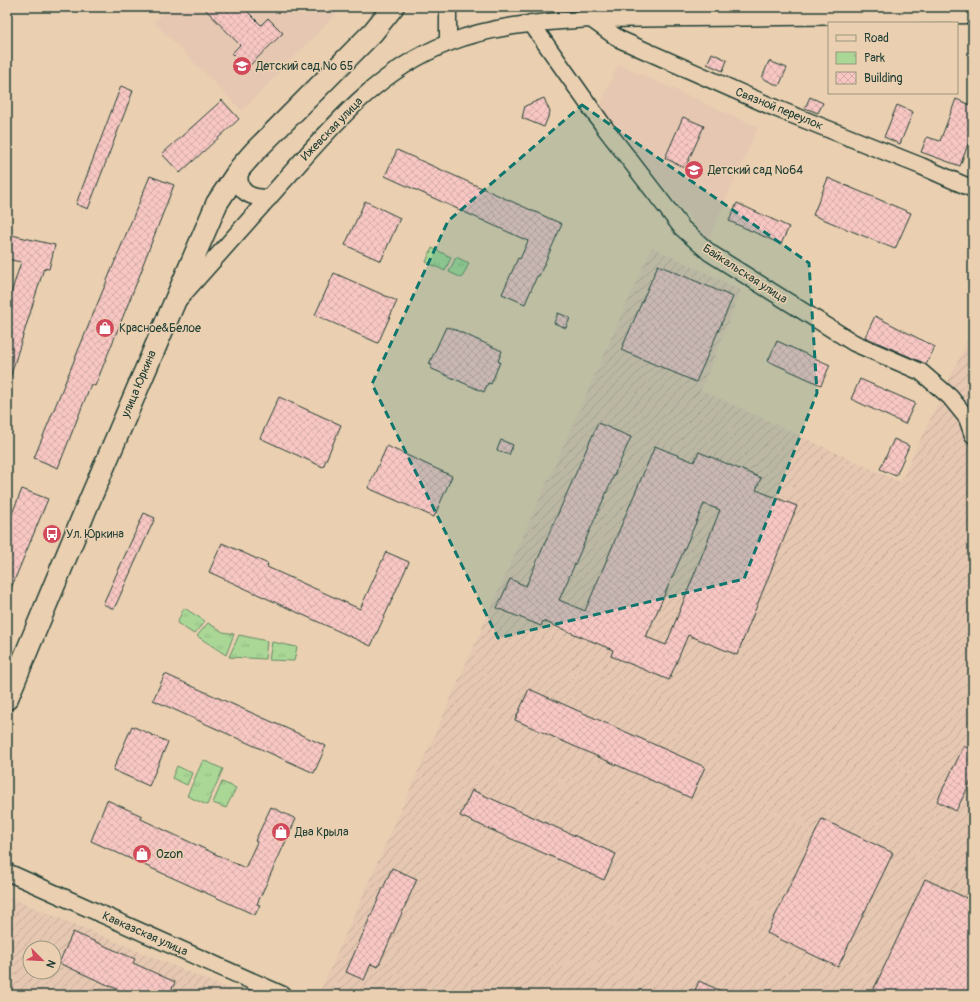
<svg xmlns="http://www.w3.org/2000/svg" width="980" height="1002" font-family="Pangolin,sans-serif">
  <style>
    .built { fill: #e6c7b1 }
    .industrial { fill: url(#industrial-furrows); fill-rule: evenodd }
    .park { fill: url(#park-tufts); stroke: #648a65 }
    .building { fill: url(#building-cross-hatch); stroke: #1f3d34; fill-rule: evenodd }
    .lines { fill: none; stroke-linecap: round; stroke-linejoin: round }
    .minor-casing { stroke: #1f3d34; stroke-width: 19 }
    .major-casing { stroke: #1f3d34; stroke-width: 24 }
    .minor { stroke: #ead0b1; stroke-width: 16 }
    .major { stroke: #ead0b1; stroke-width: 21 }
    .marked { fill: #0f766e; fill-opacity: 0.2; stroke: #0f766e; stroke-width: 3; stroke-dasharray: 8 5; stroke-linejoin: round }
    .labels { text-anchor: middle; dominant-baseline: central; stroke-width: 3; stroke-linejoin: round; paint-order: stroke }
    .poi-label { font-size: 12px; fill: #1f3d34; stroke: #ead0b1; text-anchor: start }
    .street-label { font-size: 12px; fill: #1f3d34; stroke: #ead0b1 }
  </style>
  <defs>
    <pattern id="industrial-furrows" width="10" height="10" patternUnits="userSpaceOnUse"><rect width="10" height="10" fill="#e6c7b1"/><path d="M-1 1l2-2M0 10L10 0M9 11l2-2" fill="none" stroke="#c5ac99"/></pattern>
    <pattern id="park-tufts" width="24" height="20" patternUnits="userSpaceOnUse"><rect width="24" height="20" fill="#aad796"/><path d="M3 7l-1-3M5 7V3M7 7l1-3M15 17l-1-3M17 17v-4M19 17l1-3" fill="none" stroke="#92b982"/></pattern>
    <pattern id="building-cross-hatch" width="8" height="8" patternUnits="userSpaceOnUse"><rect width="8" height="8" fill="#f8c7c3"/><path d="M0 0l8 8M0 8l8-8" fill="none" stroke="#d4aca8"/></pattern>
  </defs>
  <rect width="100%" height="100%" fill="#ead0b1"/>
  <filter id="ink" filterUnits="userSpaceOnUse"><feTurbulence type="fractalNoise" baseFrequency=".025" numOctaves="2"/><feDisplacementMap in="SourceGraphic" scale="8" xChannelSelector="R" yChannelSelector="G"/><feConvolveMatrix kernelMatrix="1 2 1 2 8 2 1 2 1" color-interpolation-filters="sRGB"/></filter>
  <g filter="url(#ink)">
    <g class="built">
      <path d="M168,7H343L242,111L154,22Z"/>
      <path d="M618,64L758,127L708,240L599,109Z"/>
    </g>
    <g class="industrial">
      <path d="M652,247L741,290L701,390L900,482L973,330V995H337L321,989Z"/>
      <path d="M7,896L243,995H7ZM30,948H54V972H30Z"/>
    </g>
    <g class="park">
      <path d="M432,248L451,257L445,271L426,262Z"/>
      <path d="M456,257L469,263L462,278L449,272Z"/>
      <path d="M184,608L205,621L194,634L177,623Z"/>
      <path d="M208,623L223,632L234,634L226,655L197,636Z"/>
      <path d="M239,635L267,641L265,659L229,657Z"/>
      <path d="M272,642L297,647L294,661L269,660Z"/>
      <path d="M203,760L223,769L207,805L187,796Z"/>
      <path d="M177,766L192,773L187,785L172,778Z"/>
      <path d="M222,782L236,788L226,808L213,803Z"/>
    </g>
    <g class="building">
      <path d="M203,7H243L261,25L268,18L283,33L247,68L232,53L240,45Z"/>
      <path d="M712,53L727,60L723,71L707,64Z"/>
      <path d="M769,61L787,68L779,86L762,78Z"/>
      <path d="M121,86L133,91L88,209L76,204Z"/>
      <path d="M810,97L823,103L818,113L805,108Z"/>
      <path d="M544,98L550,112L544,127L522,118L525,106Z"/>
      <path d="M956,99L973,106V131L960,166L921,152L927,137L940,141Z"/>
      <path d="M222,100L239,119L180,173L162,154Z"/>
      <path d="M897,105L913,112L900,144L884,137Z"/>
      <path d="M683,117L704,126L685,168L665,158Z"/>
      <path d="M397,150L562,224L539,276H537L525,304L502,294L518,258L520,259L528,241L385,176Z"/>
      <path d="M150,176L174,185L142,267H143L95,386L91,384L58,468L34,458Z"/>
      <path d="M828,178L911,213L895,249L813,215Z"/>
      <path d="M365,201L400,218L381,261L345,245Z"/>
      <path d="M737,203L789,227L781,244L729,221Z"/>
      <path d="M7,234L55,245L49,269L44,268L9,381L7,380V306L21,262L7,259Z"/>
      <path d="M658,265L733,297L696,382L621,350Z"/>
      <path d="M334,273L397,301L378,343L315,315Z"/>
      <path d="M558,313L570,318L566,328L554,323Z"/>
      <path d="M875,316L935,347L926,364L865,337Z"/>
      <path d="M446,327L448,328L449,327L502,351L498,361L500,362L491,384L488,383L484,392L430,368L432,365L429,364Z"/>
      <path d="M777,341L830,365L821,385L768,361Z"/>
      <path d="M860,379L915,403L905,424L851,399Z"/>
      <path d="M279,397L341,425L323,467L260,438Z"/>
      <path d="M598,423L631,437L559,600L585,611L655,446L694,462L699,452L761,478L756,490L797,506L737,655L688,635L669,680L611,656L613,650L543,621L541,626L497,608L510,579L526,586ZM704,504L720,510L666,645L646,637Z"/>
      <path d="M894,439L909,446L896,476L880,469Z"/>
      <path d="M501,440L513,445L509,455L497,450Z"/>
      <path d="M387,446L452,476L434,517L368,488Z"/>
      <path d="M22,489L48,499L7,598V526Z"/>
      <path d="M144,513L155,518L114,609L103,604Z"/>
      <path d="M222,543L268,564L267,567L360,609L386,552L409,562L371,646L209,572Z"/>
      <path d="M165,674L326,746L314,773L153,700Z"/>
      <path d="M529,689L705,767L691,798L515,720Z"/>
      <path d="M132,726L168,742L149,786L113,770Z"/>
      <path d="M964,746L973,751V777L956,811L937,801Z"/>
      <path d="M472,790L616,854L604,880L460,816Z"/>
      <path d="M107,800L142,816L141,819L245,868L257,842L255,841L271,807L296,819L257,904L260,905L255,915L91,841Z"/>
      <path d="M822,819L893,853L838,967L767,933Z"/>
      <path d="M392,868L417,879L378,967L371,964L364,980L346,972Z"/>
      <path d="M925,879L973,901V995H871Z"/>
      <path d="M73,932L135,959L133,963L175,982L169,995H130L59,963Z"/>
      <path d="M699,981L730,995H693Z"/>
    </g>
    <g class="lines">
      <g class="minor-casing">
        <g id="minor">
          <path d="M591,19L619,39L775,108L921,166L973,189"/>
          <path d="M531,23L605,128L682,228L710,253L854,343L921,372L950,397L967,418L973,435"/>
          <path d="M448,43V7"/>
          <path d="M241,167C235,191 247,198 269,198"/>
          <path d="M180,298C214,260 247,222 281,184C331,128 375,72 448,43C494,25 542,22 591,19L973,15"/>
          <path d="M7,872L283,995"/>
        </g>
      </g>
      <g class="major-casing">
        <path id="major" d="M7,699L88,504L217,203L241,167L255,151L373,32L393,7"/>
      </g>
      <use href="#minor" class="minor"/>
      <use href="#major" class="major"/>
    </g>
  </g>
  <path class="marked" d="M582,105L809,263L817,393L744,579L498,638L372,384L448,221Z"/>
  <defs>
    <g id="school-disc" transform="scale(1)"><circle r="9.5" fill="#d1495b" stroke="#ead0b1"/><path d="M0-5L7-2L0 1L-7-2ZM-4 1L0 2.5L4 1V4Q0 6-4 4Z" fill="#fff"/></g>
    <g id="shop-disc" transform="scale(1)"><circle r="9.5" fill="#d1495b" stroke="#ead0b1"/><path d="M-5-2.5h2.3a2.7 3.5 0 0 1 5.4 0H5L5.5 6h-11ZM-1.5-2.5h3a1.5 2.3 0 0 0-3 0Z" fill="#fff"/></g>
    <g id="bus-disc" transform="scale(1)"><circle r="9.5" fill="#d1495b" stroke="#ead0b1"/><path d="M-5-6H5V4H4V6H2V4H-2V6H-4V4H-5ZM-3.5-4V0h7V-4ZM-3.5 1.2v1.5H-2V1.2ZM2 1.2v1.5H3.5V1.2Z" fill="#fff"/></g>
  </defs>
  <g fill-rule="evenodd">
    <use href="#school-disc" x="242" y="66"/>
    <use href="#school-disc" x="694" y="170"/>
    <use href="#shop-disc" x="105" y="328"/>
    <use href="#bus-disc" x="52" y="534"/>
    <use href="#shop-disc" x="281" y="832"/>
    <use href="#shop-disc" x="142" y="854"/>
  </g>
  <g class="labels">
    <g class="poi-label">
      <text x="256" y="66">Детский сад № 65</text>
      <text x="708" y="170">Детский сад №64</text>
      <text x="119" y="328">Красное&amp;Белое</text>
      <text x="66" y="534">Ул. Юркина</text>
      <text x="295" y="832">Два Крыла</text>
      <text x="156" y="854">Ozon</text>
    </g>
    <g class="street-label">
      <text transform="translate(779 109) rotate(22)">Связной переулок</text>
      <text transform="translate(332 129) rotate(-46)">Ижевская улица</text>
      <text transform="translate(745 274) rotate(33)">Байкальская улица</text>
      <text transform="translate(139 384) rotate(-67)">улица Юркина</text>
      <text transform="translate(145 934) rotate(24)">Кавказская улица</text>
    </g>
  </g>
  <rect width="980" height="1002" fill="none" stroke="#ead0b1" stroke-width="24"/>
  <rect x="12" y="12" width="956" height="978" fill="none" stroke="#1f3d34" stroke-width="1.5" filter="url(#ink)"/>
  <rect x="828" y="22" width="130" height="72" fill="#ead0b1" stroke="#99957f"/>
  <rect x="836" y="35" width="20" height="6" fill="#ead0b1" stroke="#99957f"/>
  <text x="864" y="42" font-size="12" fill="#1f3d34">Road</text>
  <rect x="836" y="52" width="20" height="12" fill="url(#park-tufts)" stroke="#99957f"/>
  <text x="864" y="62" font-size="12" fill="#1f3d34">Park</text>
  <rect x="836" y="72" width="20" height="12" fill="url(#building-cross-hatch)" stroke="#99957f"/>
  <text x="864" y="82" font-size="12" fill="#1f3d34">Building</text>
  <g transform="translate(42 960) rotate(114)"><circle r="19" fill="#ead0b1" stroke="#99957f"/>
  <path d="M0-3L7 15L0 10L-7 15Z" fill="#d1495b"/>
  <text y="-6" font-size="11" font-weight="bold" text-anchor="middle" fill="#1f3d34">N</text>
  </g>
</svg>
